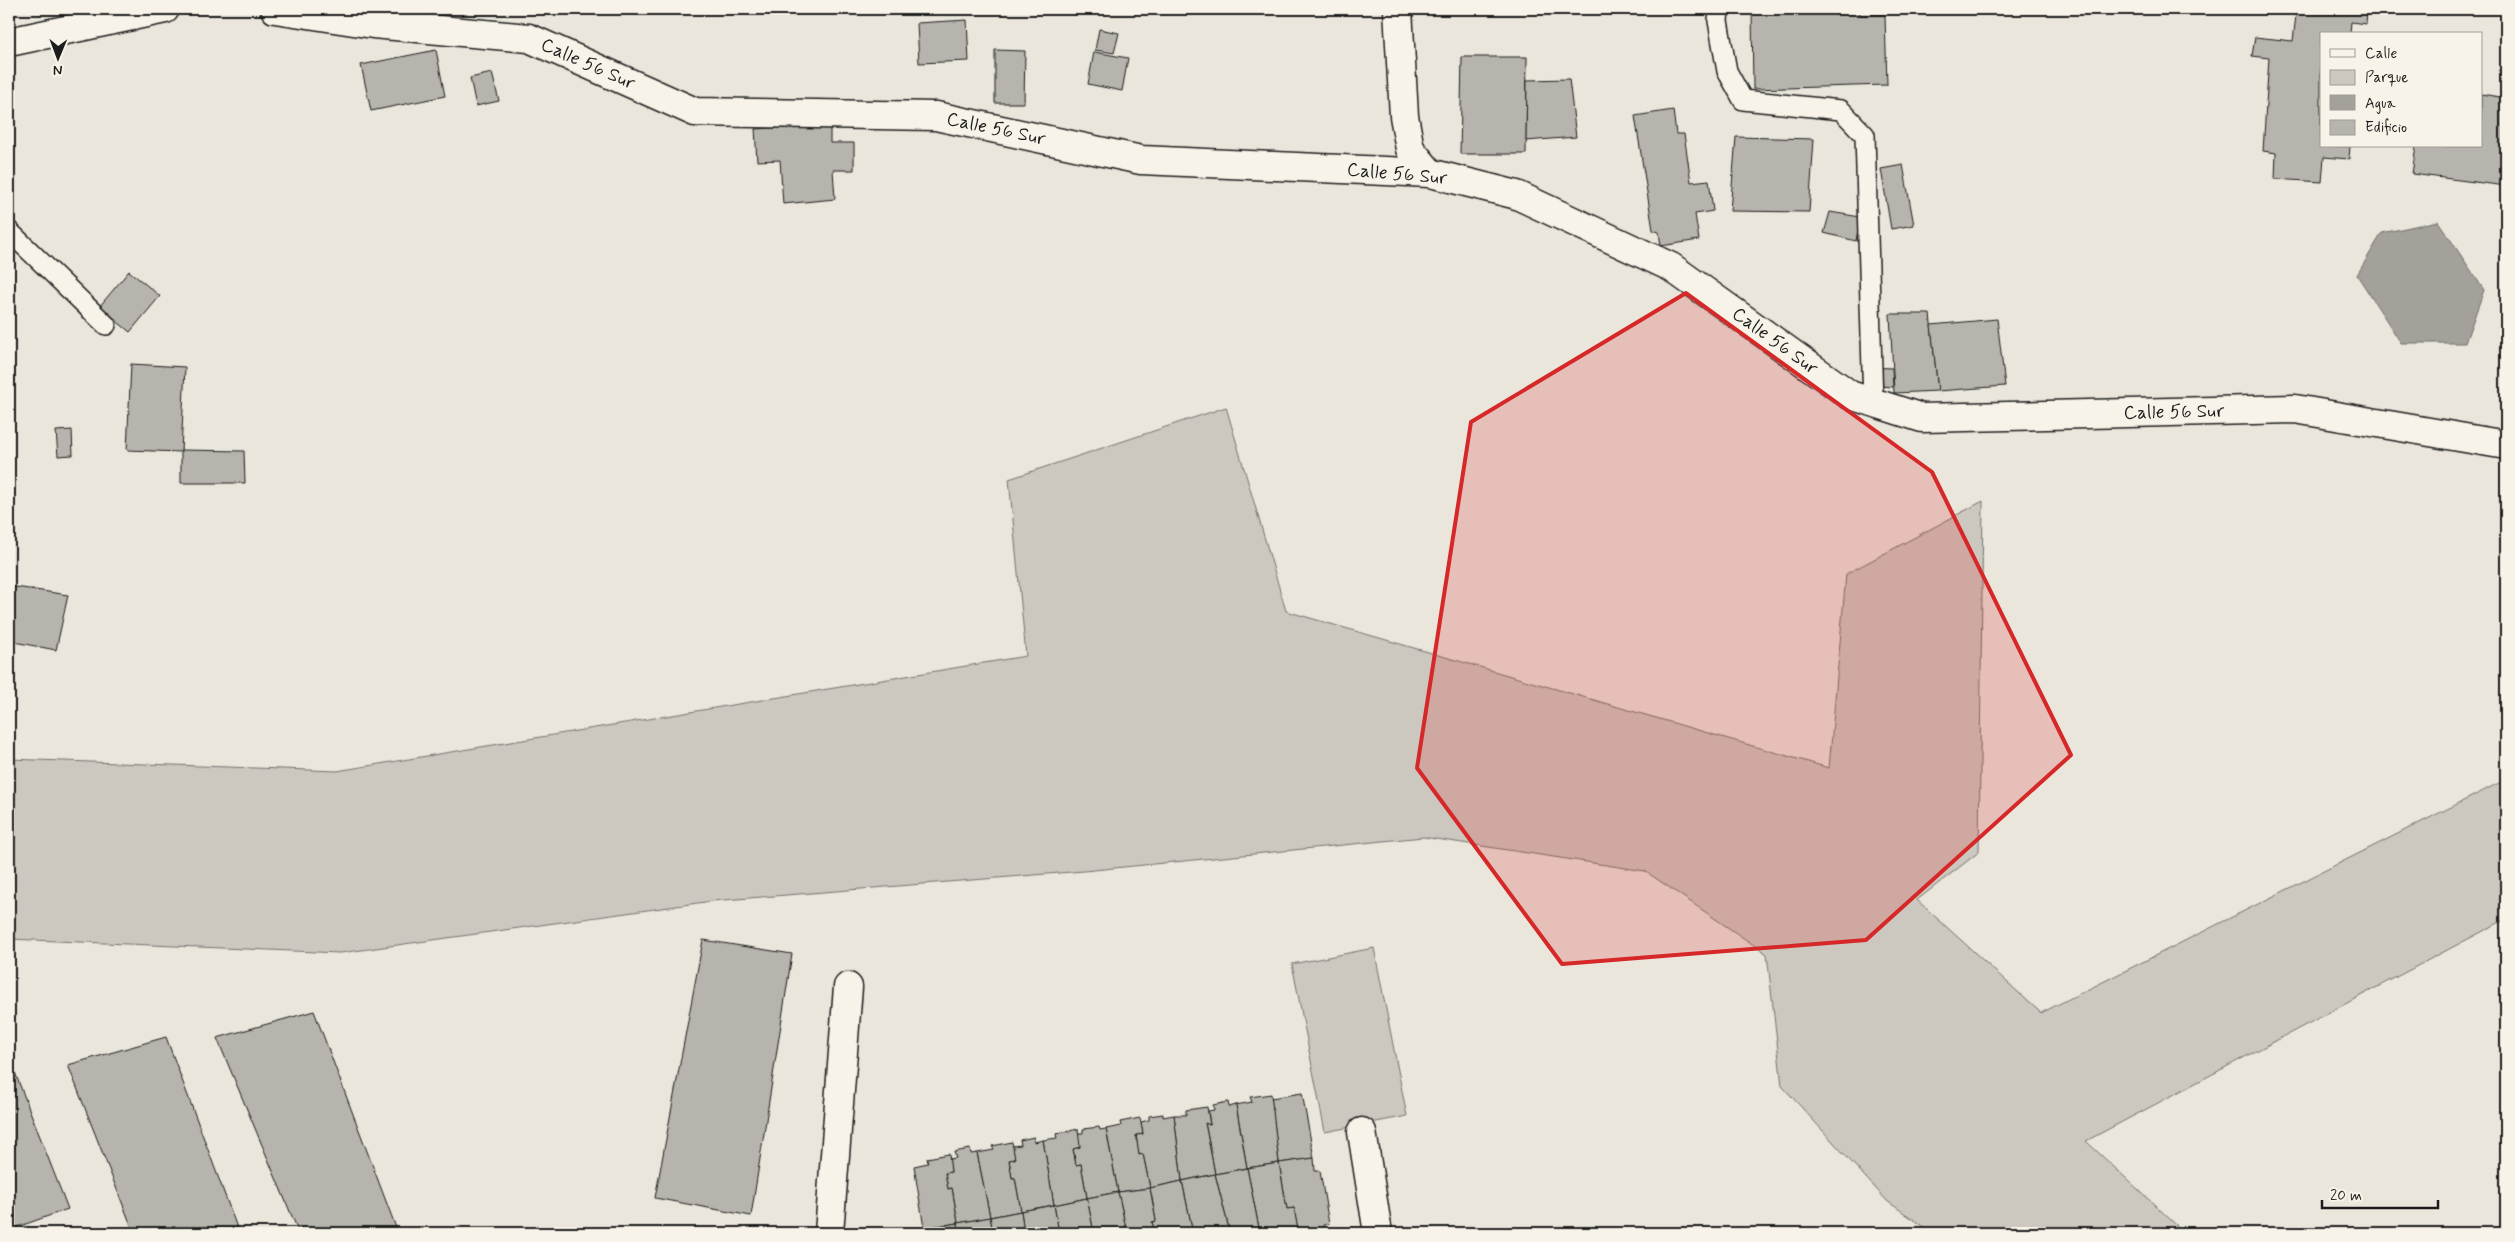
<svg xmlns="http://www.w3.org/2000/svg" width="2515" height="1242" font-family="Mynerve,sans-serif">
  <style>
    .green { fill: #ccc8c0; stroke: #74726e }
    .water { fill: #a3a19a; stroke: #6d6c68 }
    .building { fill: #b6b4ac; stroke: #1c1c1c }
    .lines { fill: none; stroke-linecap: round; stroke-linejoin: round }
    .lane-casing { stroke: #1c1c1c; stroke-width: 22 }
    .street-casing { stroke: #1c1c1c; stroke-width: 31 }
    .lane { stroke: #f7f3e8; stroke-width: 19 }
    .street { stroke: #f7f3e8; stroke-width: 28 }
    .marked { fill: #d62828; fill-opacity: 0.2; stroke: #d62828; stroke-width: 4; stroke-linejoin: round }
    .labels { text-anchor: middle; dominant-baseline: central; stroke-width: 5; stroke-linejoin: round; paint-order: stroke }
    .street-label { font-size: 19px; fill: #1c1c1c; stroke: #f7f3e8 }
  </style>
  <rect width="100%" height="100%" fill="#eae6dc"/>
  <filter id="ink" filterUnits="userSpaceOnUse"><feTurbulence type="fractalNoise" baseFrequency=".02" numOctaves="2"/><feDisplacementMap in="SourceGraphic" scale="10" xChannelSelector="R" yChannelSelector="G"/><feConvolveMatrix kernelMatrix="1 2 1 2 8 2 1 2 1" color-interpolation-filters="sRGB"/></filter>
  <g filter="url(#ink)">
    <g class="green">
      <path d="M1226,407L1286,611L1829,768L1846,574L1983,501L1979,852L1917,900L2041,1013L2505,780L2506,919L2086,1141L2185,1233H1933L1887,1201L1782,1086L1767,954L1645,871L1423,837L1084,871L712,901L340,953L9,939V759L337,771L1026,656L1009,479Z"/>
      <path d="M1374,948L1407,1116L1325,1132L1292,964Z"/>
    </g>
    <path class="water" d="M2438,221L2484,290L2465,343H2401L2357,275L2382,233Z"/>
    <g class="building">
      <path d="M1752,9H1859L1860,15H1885L1887,85L1753,89Z"/>
      <path d="M2268,9H2367L2366,24L2351,22L2350,34H2321V146H2350L2349,159L2324,157L2322,182L2275,179L2276,153L2263,151L2269,58L2252,56L2255,37L2293,41L2296,15L2268,12Z"/>
      <path d="M967,20L969,61L919,63L917,23Z"/>
      <path d="M1099,29L1119,33L1114,53L1095,50Z"/>
      <path d="M436,50L445,96L371,111L361,65Z"/>
      <path d="M995,50L1025,51L1024,103H995Z"/>
      <path d="M1094,52L1128,58L1122,91L1088,84Z"/>
      <path d="M1462,57H1527L1526,154H1460Z"/>
      <path d="M492,73L499,101L476,106L470,78Z"/>
      <path d="M1569,79L1576,137L1526,141L1527,80Z"/>
      <path d="M2481,94L2506,98V186L2412,174L2416,146H2481Z"/>
      <path d="M1673,110L1676,134H1684L1691,182L1709,180L1713,211L1695,214L1699,240L1661,246L1659,232L1653,230L1635,116Z"/>
      <path d="M830,125V143H854V170H833L835,199L783,204L780,160L757,161L755,129Z"/>
      <path d="M1736,137L1814,139L1809,212L1730,211Z"/>
      <path d="M1903,165L1914,225L1891,229L1881,169Z"/>
      <path d="M1830,212L1860,217L1856,241L1824,233Z"/>
      <path d="M129,271L160,296L130,332L99,307Z"/>
      <path d="M1890,314H1930L1938,391L1894,393Z"/>
      <path d="M1997,319L2005,386L1938,391L1931,325Z"/>
      <path d="M131,364L185,367L181,452L127,450Z"/>
      <path d="M1867,367L1892,368L1893,387L1867,385Z"/>
      <path d="M72,430L73,455L58,456L56,431Z"/>
      <path d="M181,450L244,451L245,483H181Z"/>
      <path d="M9,586L68,595L56,650L9,641Z"/>
      <path d="M703,940L792,954L751,1216L655,1198Z"/>
      <path d="M314,1011L398,1233H299L217,1038Z"/>
      <path d="M166,1037L239,1233H134L68,1065Z"/>
      <path d="M9,1057L68,1209L9,1230Z"/>
      <path d="M1302,1093L1314,1158L1279,1163L1271,1098Z"/>
      <path d="M1271,1094L1279,1163L1247,1168L1236,1105L1252,1102L1250,1097Z"/>
      <path d="M1228,1102L1229,1107L1236,1105L1247,1168L1215,1174L1205,1123L1210,1125L1208,1111L1214,1110L1213,1105Z"/>
      <path d="M1207,1107L1210,1125L1205,1123L1215,1174L1182,1181L1174,1115H1186V1110Z"/>
      <path d="M1163,1114V1117L1174,1115L1182,1181L1150,1188L1143,1154L1139,1155L1136,1135L1143,1134L1141,1122L1149,1120V1116Z"/>
      <path d="M1140,1118L1143,1134L1136,1135L1139,1155L1143,1154L1150,1188L1118,1192L1106,1129L1121,1126L1120,1122Z"/>
      <path d="M1099,1127L1100,1130L1106,1129L1118,1192L1087,1198L1081,1164L1076,1165L1073,1149L1080,1147L1077,1133H1083V1129Z"/>
      <path d="M1078,1129L1080,1147L1073,1149L1076,1165L1081,1164L1087,1198L1054,1205L1043,1140L1057,1138L1056,1134Z"/>
      <path d="M1034,1137V1142L1043,1140L1054,1205L1021,1211L1015,1178H1012L1009,1160L1015,1159L1012,1146L1021,1145L1020,1140Z"/>
      <path d="M1012,1142L1015,1159L1009,1160L1012,1178H1015L1021,1211L990,1217L977,1153L994,1150L992,1146Z"/>
      <path d="M970,1149L971,1154L977,1153L990,1217L958,1223L952,1188L948,1189L945,1173L951,1172L949,1159L956,1158L954,1152Z"/>
      <path d="M949,1154L951,1172L945,1173L948,1189L952,1188L958,1223L924,1228L914,1166L928,1163L927,1158Z"/>
      <path d="M1314,1158L1315,1171H1320L1329,1224L1323,1225L1325,1233H1298L1294,1208L1287,1209L1279,1163Z"/>
      <path d="M1279,1163L1287,1209L1294,1208L1298,1230L1260,1233L1247,1168Z"/>
      <path d="M1247,1168L1260,1233H1230L1215,1174Z"/>
      <path d="M1215,1174L1230,1233H1193L1182,1181Z"/>
      <path d="M1182,1181L1193,1233H1155L1152,1222L1156,1221L1150,1188Z"/>
      <path d="M1150,1188L1156,1221L1152,1222L1155,1233H1127L1118,1192Z"/>
      <path d="M1118,1192L1127,1233H1094L1087,1198Z"/>
      <path d="M1087,1198L1094,1233H1059L1054,1205Z"/>
      <path d="M1054,1205L1059,1233H1024L1021,1211Z"/>
      <path d="M1021,1211L1024,1233H993L990,1217Z"/>
      <path d="M990,1217L993,1233H959L958,1223Z"/>
      <path d="M958,1223L959,1233H925L924,1228Z"/>
    </g>
    <g class="lines">
      <g class="lane-casing">
        <g id="lane">
          <path d="M1719,9L1718,21L1727,71L1743,100L1841,110L1865,135L1873,403"/>
          <path d="M9,231L106,325"/>
        </g>
      </g>
      <g class="street-casing">
        <g id="street">
          <path d="M275,9L373,24L529,38L695,112L936,116L1141,160L1430,173L1517,195L1671,267L1850,395L1922,418L2295,409L2506,445"/>
          <path d="M1398,9L1404,116L1410,149L1430,173"/>
          <path d="M9,42L165,9"/>
          <path d="M1362,1132L1378,1233"/>
          <path d="M829,1233L848,987"/>
        </g>
      </g>
      <use href="#lane" class="lane"/>
      <use href="#street" class="street"/>
    </g>
  </g>
  <path class="marked" d="M1686,293L1932,472L2071,755L1866,940L1562,964L1417,768L1471,422Z"/>
  <g class="labels">
    <g class="street-label">
      <text transform="translate(588 64) rotate(24)">Calle 56 Sur</text>
      <text transform="translate(996 129) rotate(12)">Calle 56 Sur</text>
      <text transform="translate(1397 174) rotate(5)">Calle 56 Sur</text>
      <text transform="translate(1775 341) rotate(36)">Calle 56 Sur</text>
      <text transform="translate(2174 412) rotate(-1)">Calle 56 Sur</text>
    </g>
  </g>
  <rect width="2515" height="1242" fill="none" stroke="#f7f3e8" stroke-width="30"/>
  <rect x="15" y="15" width="2485" height="1212" fill="none" stroke="#1c1c1c" stroke-width="2" filter="url(#ink)"/>
  <rect x="2320" y="32" width="162" height="115" fill="#f7f3e8" stroke="#9f9d96"/>
  <rect x="2330" y="49" width="25" height="8" fill="#f7f3e8" stroke="#9f9d96"/>
  <text x="2365" y="58" font-size="15" fill="#1c1c1c">Calle</text>
  <rect x="2330" y="70" width="25" height="15" fill="#ccc8c0" stroke="#9f9d96"/>
  <text x="2365" y="82" font-size="15" fill="#1c1c1c">Parque</text>
  <rect x="2330" y="95" width="25" height="15" fill="#a3a19a" stroke="#9f9d96"/>
  <text x="2365" y="108" font-size="15" fill="#1c1c1c">Agua</text>
  <rect x="2330" y="120" width="25" height="15" fill="#b6b4ac" stroke="#9f9d96"/>
  <text x="2365" y="132" font-size="15" fill="#1c1c1c">Edificio</text>
  <g transform="translate(58 58) rotate(181)" stroke="#f7f3e8" stroke-width="4" paint-order="stroke">
  <path d="M0-4L9 19L0 12L-9 19Z" fill="#1c1c1c"/>
  <text y="-8" font-size="14" font-weight="bold" text-anchor="middle" fill="#1c1c1c">N</text>
  </g>
  <path d="M2322 1200v8h116v-8" fill="none" stroke="#1c1c1c" stroke-width="2.5"/>
  <text x="2330" y="1200" font-size="15" fill="#1c1c1c" stroke="#f7f3e8" stroke-width="4" paint-order="stroke">20 m</text>
</svg>
